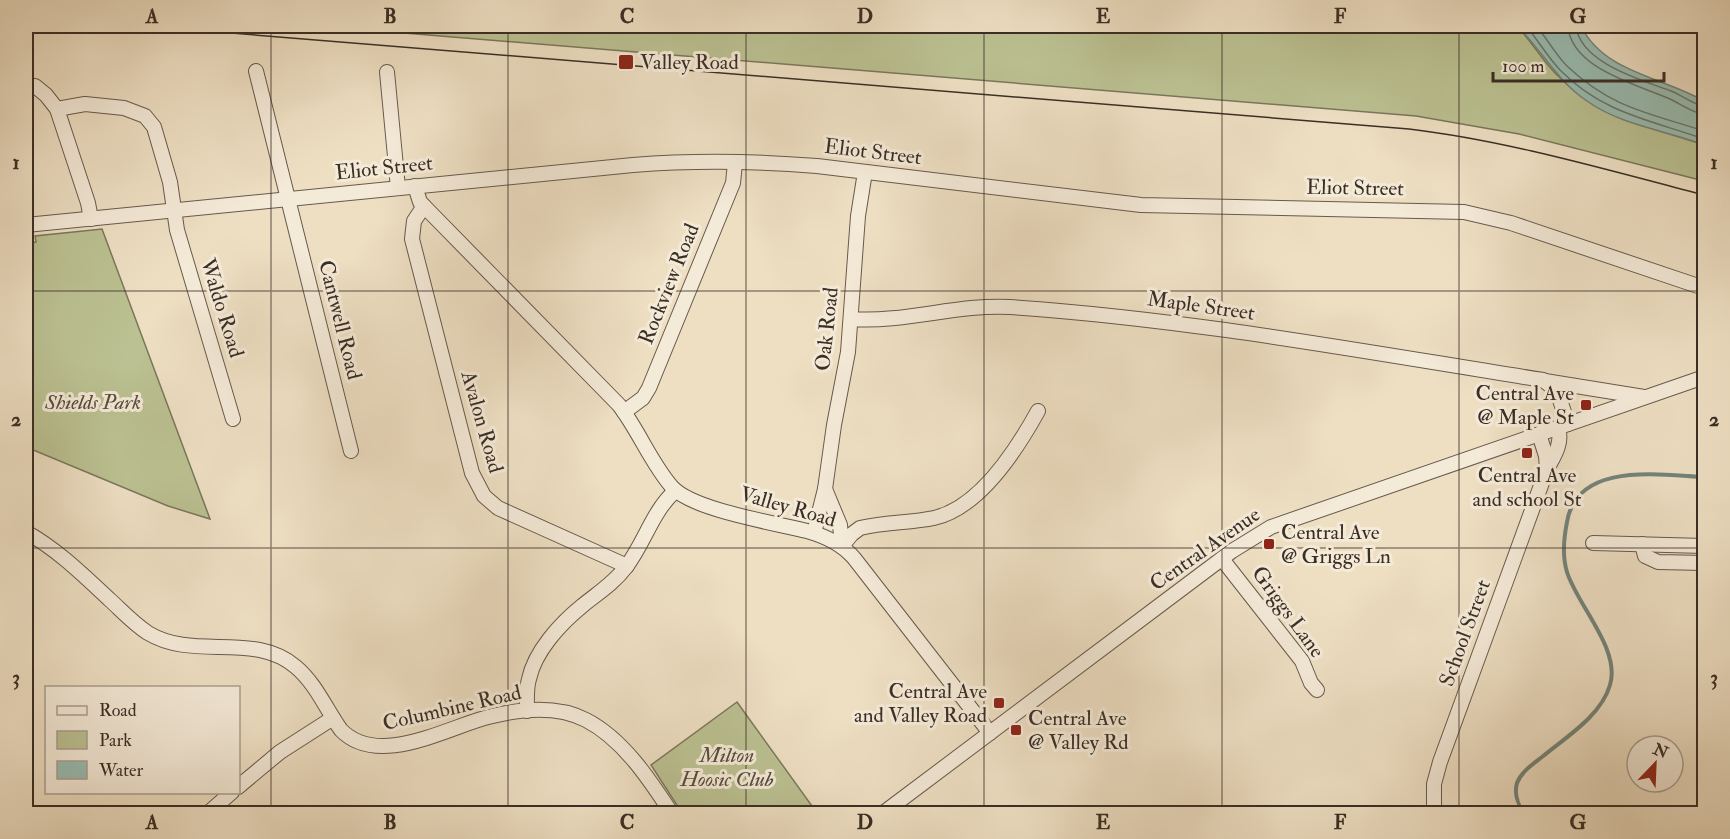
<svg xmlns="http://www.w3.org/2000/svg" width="1730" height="839" font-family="'IM FELL Double Pica',serif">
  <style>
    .green { fill: #bbc192; stroke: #7a785c; stroke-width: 1.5 }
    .water { fill: #99bdb2; stroke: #73847a; stroke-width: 1.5 }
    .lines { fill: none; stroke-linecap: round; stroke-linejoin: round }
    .shore { stroke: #6a766c; stroke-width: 1.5 }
    .stream { stroke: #73847a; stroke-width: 4 }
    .minor-casing { stroke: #675a4c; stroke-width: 16 }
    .minor { stroke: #f4ead8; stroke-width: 14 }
    .tram { stroke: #3a2e25; stroke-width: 1.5 }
    .grid { fill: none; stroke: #3a2e25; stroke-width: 1.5; stroke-opacity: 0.55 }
    .poi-dot { fill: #8f2418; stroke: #f4ead8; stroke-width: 2 }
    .labels { text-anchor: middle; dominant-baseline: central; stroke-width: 6; stroke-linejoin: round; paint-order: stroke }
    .poi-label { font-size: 21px; fill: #3a2e25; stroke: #f4ead8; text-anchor: start }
    .street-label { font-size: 21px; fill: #3a2e25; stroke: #f4ead8 }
    .park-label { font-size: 21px; font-style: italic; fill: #544b3b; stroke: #f4ead8 }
    .neatline { fill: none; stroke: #3a2e25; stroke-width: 2 }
    .grid-label { font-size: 20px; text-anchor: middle; font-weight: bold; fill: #3a2e25 }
  </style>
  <rect width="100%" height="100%" fill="#eedfc3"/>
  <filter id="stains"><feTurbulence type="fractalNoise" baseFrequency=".00333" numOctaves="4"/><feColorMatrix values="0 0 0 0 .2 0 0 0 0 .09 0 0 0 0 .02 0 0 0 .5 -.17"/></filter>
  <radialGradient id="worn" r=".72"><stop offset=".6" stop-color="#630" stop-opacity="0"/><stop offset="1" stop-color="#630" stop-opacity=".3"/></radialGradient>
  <g class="green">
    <path d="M319,26H1517C1531,41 1541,58 1555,73C1598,118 1648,126 1704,145V181L1519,134L1416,116Z"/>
    <path d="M102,229L210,519L168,506L26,447V243L36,242L35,236Z"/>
    <path d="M737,702L817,813H682L651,765Z"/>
  </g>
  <path class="water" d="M1517,26H1581C1604,73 1663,77 1704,101V145C1666,130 1622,126 1587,101C1556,80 1542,50 1517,26Z"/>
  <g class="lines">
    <g class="shore">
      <path d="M1526,26C1538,40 1547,56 1560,70C1602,113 1650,120 1704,139"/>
      <path d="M1536,26C1547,38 1555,54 1567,66C1611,108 1649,113 1704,131"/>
      <path d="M1568,26C1571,69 1639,85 1670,99C1681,104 1692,113 1704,114"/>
      <path d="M1576,26C1580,63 1642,80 1671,91C1682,95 1693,105 1704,106"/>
    </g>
    <path class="stream" d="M1524,814C1518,805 1514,793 1517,783C1521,772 1533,764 1542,757C1566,737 1601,716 1610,685C1621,649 1577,605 1567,572C1562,556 1564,537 1567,522C1577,461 1660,475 1704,477"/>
    <g class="minor-casing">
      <g id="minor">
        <path d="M256,71L351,451"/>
        <path d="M387,72L398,188"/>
        <path d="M35,86L46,95L57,109L88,203L91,219"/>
        <path d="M57,109L85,104L124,108L145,116L154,127L170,182L177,230L233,419"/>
        <path d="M415,186L420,202L619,405C639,431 651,463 672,487C693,510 775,523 807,531C825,536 841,543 854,558L990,733"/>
        <path d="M424,206L414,221L412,239L472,473L484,496L498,508L627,566"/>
        <path d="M26,225L633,165C694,160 756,161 817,166L1141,205L1464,212L1511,223L1704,288"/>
        <path d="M851,319C905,323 957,304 1010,307C1189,319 1366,352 1543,380L1557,391L1568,424"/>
        <path d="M1545,381L1644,397"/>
        <path d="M624,412L643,398L649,388L733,183L735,163"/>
        <path d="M1539,434L1546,456L1547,469"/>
        <path d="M825,489L840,525L842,546"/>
        <path d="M26,532C58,550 83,575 110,600C122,611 134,624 148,633C194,661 254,631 296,667C316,684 326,709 341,730C378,768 446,728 488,717C519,709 557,705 586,720C623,739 650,780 672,814"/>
        <path d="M814,533L825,489L834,425L848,352L858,216L865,172"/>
        <path d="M1593,543L1704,546"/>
        <path d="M1642,544L1645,556L1658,562L1704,563"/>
        <path d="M842,546L852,534L860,528C884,522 910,523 934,518C979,508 1017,449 1038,411"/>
        <path d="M1222,559L1302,661L1311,683L1317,690"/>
        <path d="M527,711C527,700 526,689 529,679C535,651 560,624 582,606C598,593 614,583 626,567C645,542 652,512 675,491"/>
        <path d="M238,787L280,752L333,718"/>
        <path d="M207,814L232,792"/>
        <path d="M882,814L1232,551L1271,527L1704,377"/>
        <path d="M1434,814V784L1440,762L1547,469C1554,456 1563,443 1558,428"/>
      </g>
    </g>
    <use href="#minor" class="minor"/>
    <path class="tram" d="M145,26L1409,129C1509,141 1607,170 1704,195"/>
  </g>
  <path class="grid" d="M271,26V814M508,26V814M746,26V814M984,26V814M1222,26V814M1459,26V814M26,291H1704M26,548H1704"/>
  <g class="poi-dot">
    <rect x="618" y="54" width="16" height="16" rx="3"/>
    <rect x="1580" y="399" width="12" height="12" rx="3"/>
    <rect x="1521" y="447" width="12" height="12" rx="3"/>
    <rect x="1263" y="538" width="12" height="12" rx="3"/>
    <rect x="993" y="697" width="12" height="12" rx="3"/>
    <rect x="1010" y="724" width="12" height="12" rx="3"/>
  </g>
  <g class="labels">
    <g class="poi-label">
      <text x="640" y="62">Valley Road</text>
      <text x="1574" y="393" text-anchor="end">Central Ave<tspan x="1574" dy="24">@ Maple St</tspan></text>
      <text x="1527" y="475" text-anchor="middle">Central Ave<tspan x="1527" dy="24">and school St</tspan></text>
      <text x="1281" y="532">Central Ave<tspan x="1281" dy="24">@ Griggs Ln</tspan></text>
      <text x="987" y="691" text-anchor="end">Central Ave<tspan x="987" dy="24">and Valley Road</tspan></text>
      <text x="1028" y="718">Central Ave<tspan x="1028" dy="24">@ Valley Rd</tspan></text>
    </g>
    <g class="street-label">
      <text transform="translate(873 152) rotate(7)">Eliot Street</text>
      <text transform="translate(384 168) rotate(-6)">Eliot Street</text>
      <text transform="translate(1355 188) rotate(1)">Eliot Street</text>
      <text transform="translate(669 284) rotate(-68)">Rockview Road</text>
      <text transform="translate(1201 306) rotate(8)">Maple Street</text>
      <text transform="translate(222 308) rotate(73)">Waldo Road</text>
      <text transform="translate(340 320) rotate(76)">Cantwell Road</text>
      <text transform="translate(827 329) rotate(-84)">Oak Road</text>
      <text transform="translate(482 422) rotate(74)">Avalon Road</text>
      <text transform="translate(788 507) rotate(16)">Valley Road</text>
      <text transform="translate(1205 549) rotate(-35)">Central Avenue</text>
      <text transform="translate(1288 612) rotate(54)">Griggs Lane</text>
      <text transform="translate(1465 633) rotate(-70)">School Street</text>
      <text transform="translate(452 708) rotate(-13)">Columbine Road</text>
    </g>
    <g class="park-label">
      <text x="93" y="402">Shields Park</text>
      <text x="727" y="755">Milton<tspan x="727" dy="24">Hoosic Club</tspan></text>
    </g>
  </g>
  <rect width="1730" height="839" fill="none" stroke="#eedfc3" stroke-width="66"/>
  <rect x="45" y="686" width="195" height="108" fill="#f4ead8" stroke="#aa9f90" stroke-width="1.5"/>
  <rect x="57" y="706" width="30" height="9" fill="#f4ead8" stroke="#aa9f90" stroke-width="1.5"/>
  <text x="99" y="716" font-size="18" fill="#3a2e25">Road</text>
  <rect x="57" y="731" width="30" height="18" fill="#bbc192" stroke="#aa9f90" stroke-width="1.5"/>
  <text x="99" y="746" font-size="18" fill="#3a2e25">Park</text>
  <rect x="57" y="761" width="30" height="18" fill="#99bdb2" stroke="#aa9f90" stroke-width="1.5"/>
  <text x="99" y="776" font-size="18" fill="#3a2e25">Water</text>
  <g transform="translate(1655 764) rotate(23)"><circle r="28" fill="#f4ead8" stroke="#aa9f90" stroke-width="1.5"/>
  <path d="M0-4.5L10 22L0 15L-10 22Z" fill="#8f2418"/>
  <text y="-9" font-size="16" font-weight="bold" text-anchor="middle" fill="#3a2e25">N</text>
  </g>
  <path d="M1493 72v9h171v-9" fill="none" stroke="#3a2e25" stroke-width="3"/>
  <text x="1502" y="72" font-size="18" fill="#3a2e25" stroke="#f4ead8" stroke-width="4.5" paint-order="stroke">100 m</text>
  <rect x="33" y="33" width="1664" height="773" class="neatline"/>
  <g class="grid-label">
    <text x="152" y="23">A</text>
    <text x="390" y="23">B</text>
    <text x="627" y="23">C</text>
    <text x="865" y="23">D</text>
    <text x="1103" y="23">E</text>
    <text x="1340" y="23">F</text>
    <text x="1578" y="23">G</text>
    <text x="16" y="169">1</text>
    <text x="1714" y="169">1</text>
    <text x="16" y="426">2</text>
    <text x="1714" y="426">2</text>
    <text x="16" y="684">3</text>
    <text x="1714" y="684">3</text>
    <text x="152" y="829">A</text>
    <text x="390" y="829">B</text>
    <text x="627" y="829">C</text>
    <text x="865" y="829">D</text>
    <text x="1103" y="829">E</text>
    <text x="1340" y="829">F</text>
    <text x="1578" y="829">G</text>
  </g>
  <rect width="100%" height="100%" filter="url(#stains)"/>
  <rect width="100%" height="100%" fill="url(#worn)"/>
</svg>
